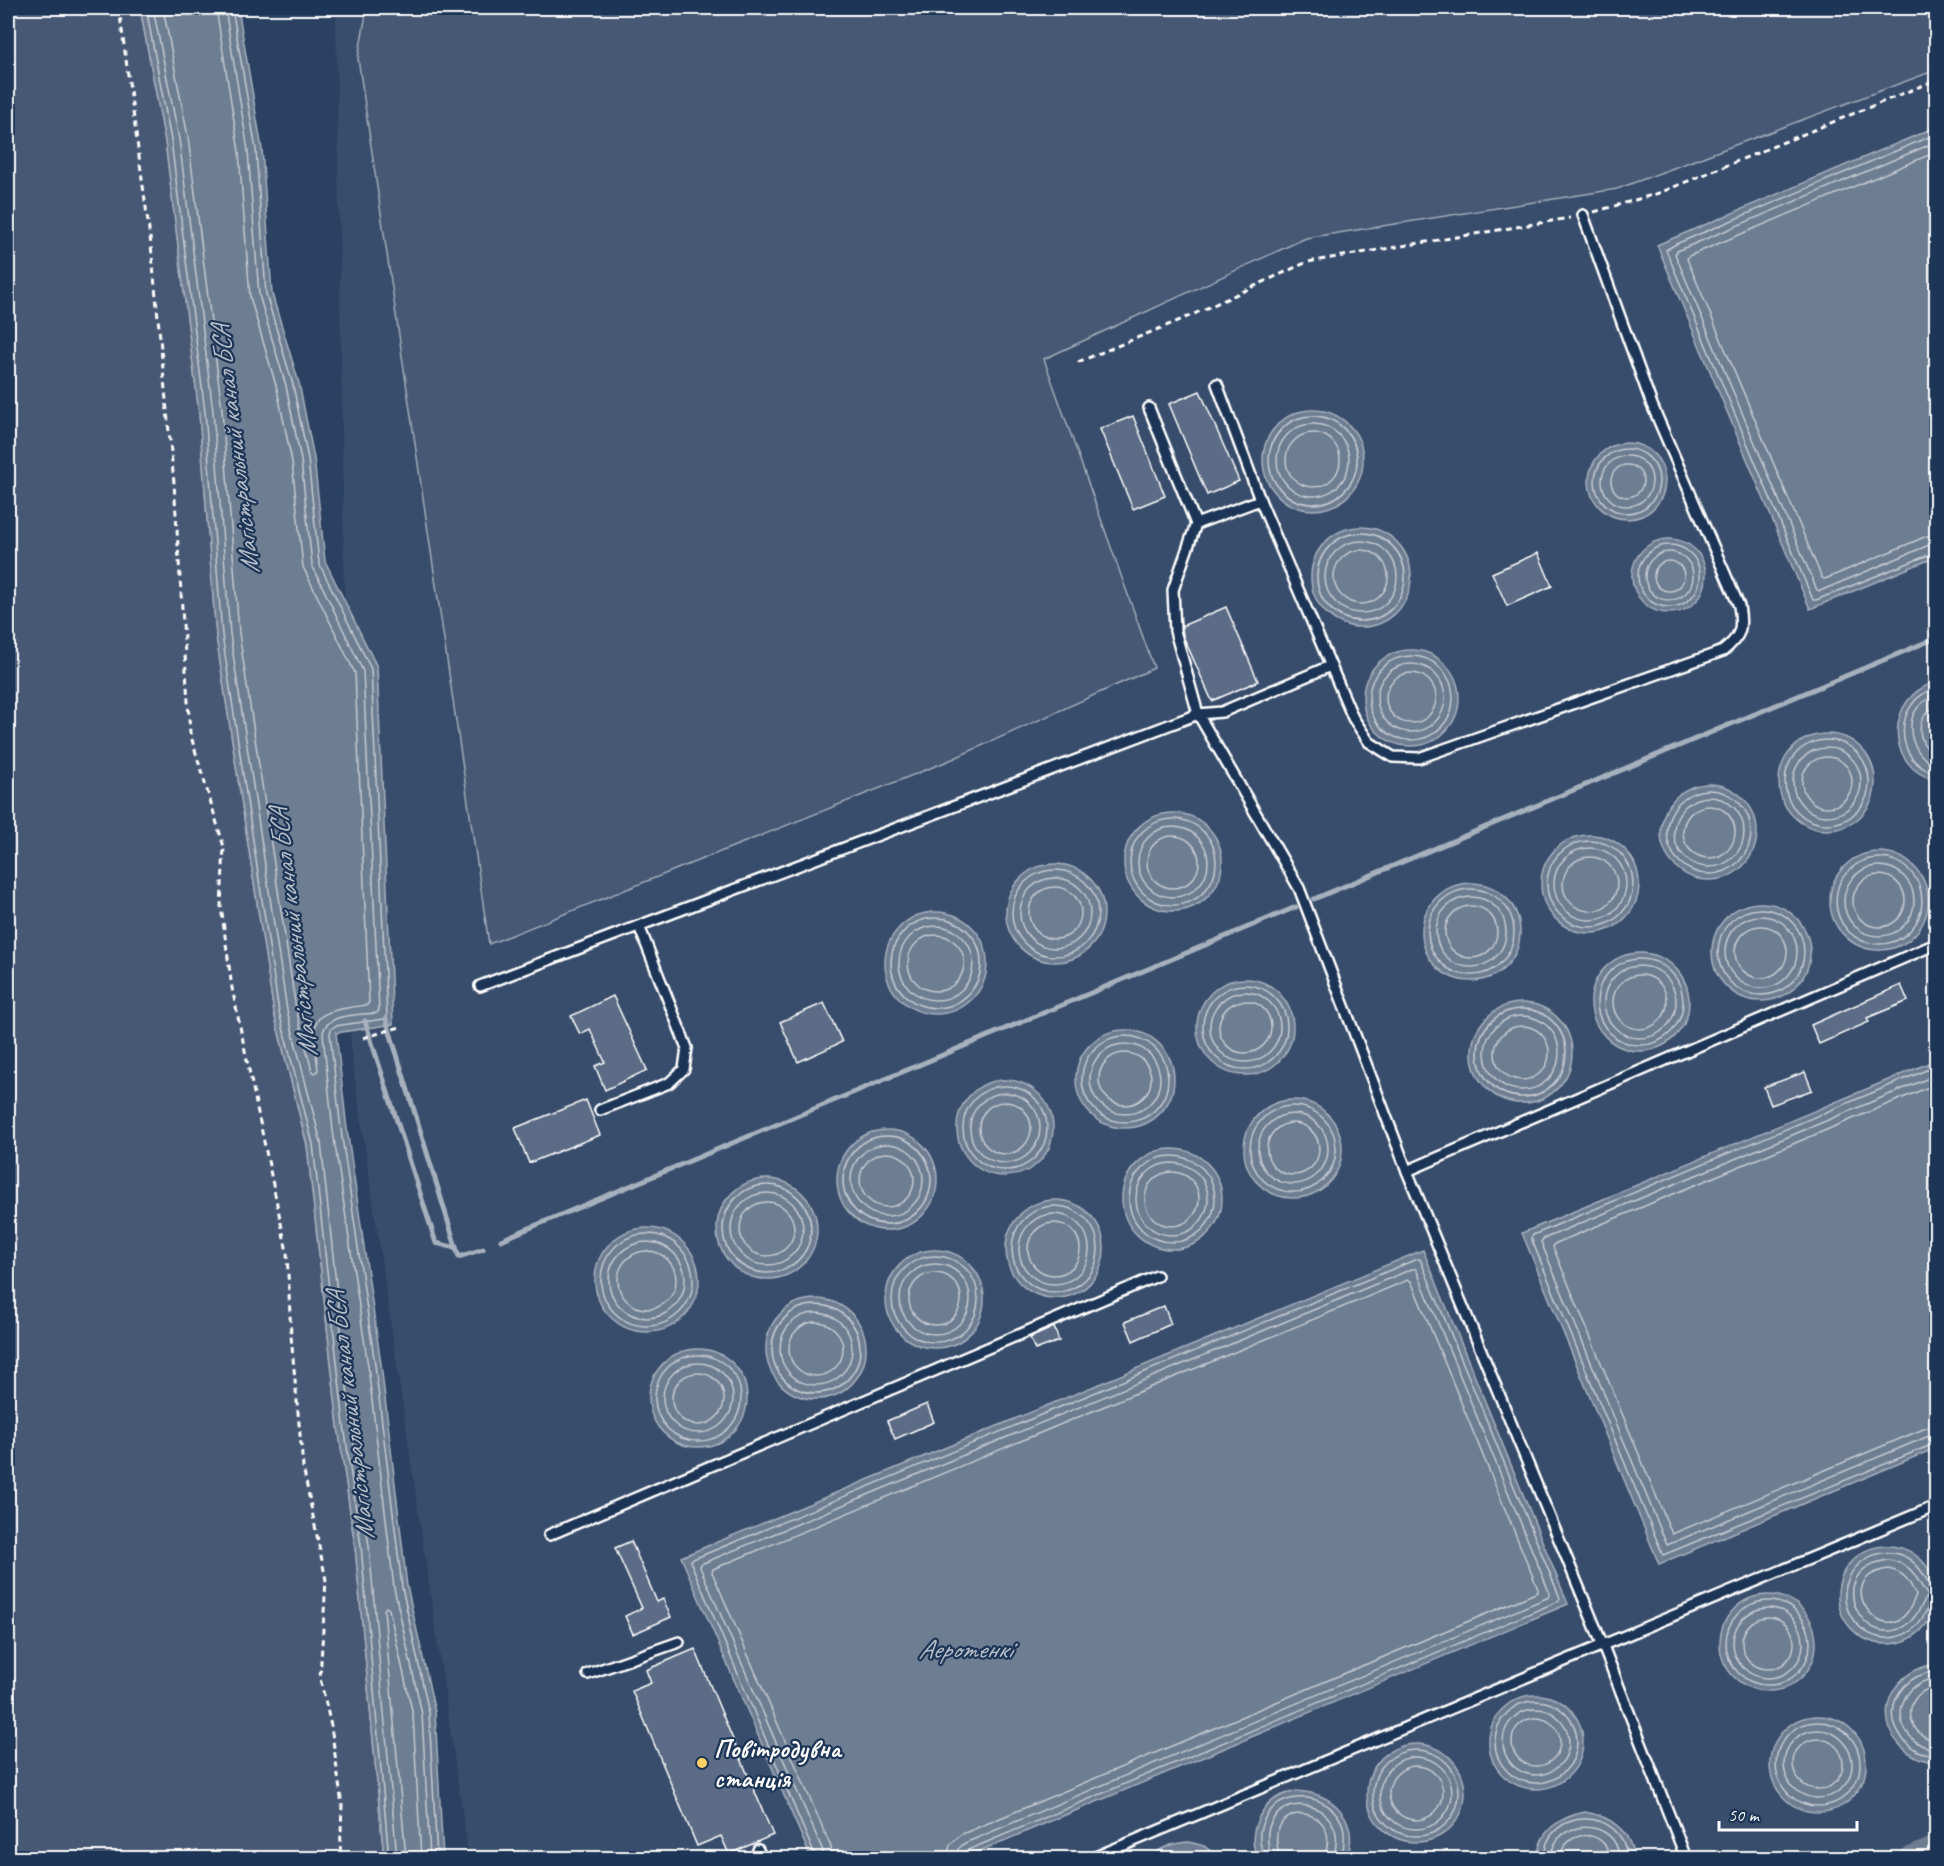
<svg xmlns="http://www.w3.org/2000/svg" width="1944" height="1866" font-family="Caveat,sans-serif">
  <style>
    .built { fill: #394e6c }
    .green { fill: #465975; stroke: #a2acba; stroke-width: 1.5 }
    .water { fill: #6d7d92; stroke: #a7b1be; stroke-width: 1.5 }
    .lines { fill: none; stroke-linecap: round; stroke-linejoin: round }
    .shore { stroke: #c5cbd3; stroke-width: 1.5 }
    .stream { stroke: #a7b1be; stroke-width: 5 }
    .canal { stroke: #6d7d92; stroke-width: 20 }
    .building { fill: #5b6c86; stroke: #fff; stroke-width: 1.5 }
    .service-casing { stroke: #fff; stroke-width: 14 }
    .path { stroke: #fff; stroke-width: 3; stroke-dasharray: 6 4.5; stroke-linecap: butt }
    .service { stroke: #1d3557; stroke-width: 9 }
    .poi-dot { fill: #ffd166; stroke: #1d3557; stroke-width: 2 }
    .labels { text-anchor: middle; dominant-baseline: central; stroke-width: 4.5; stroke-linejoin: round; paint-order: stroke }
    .poi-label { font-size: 26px; font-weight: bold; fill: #fff; stroke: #1d3557; text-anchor: start }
    .water-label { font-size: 27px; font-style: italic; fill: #b6bec8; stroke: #1d3557 }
  </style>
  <rect width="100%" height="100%" fill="#2a4161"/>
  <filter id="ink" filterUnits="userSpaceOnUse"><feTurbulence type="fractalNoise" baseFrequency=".0167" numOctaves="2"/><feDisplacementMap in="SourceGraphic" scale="12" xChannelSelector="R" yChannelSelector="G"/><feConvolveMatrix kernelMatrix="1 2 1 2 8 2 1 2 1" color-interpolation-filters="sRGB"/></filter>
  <g filter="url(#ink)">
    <path class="built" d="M336,8H1936V1858H469L351,1051Z"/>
    <g class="green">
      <path d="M8,8H140L165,141L199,413L216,636L274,1013L307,1145L338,1426L355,1547L384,1858H8Z"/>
      <path d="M367,8H1936V70L1617,189L1306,238L1044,359L1154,668L948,761L489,944L358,58Z"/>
    </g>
    <g class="water">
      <path d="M140,8H238L262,149L272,294L299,383L314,458L325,561L377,667L393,1024L336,1033L347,1129L381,1364L407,1586L435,1712L443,1858H384L355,1547L338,1426L307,1145L274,1013L216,636L199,413L165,141Z"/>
      <path d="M1936,127V557L1810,609L1657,245Z"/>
      <circle cx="1313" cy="460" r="50"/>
      <circle cx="1627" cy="481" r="38"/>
      <circle cx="1361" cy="577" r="50"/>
      <circle cx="1669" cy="576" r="37"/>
      <circle cx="1411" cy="698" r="48"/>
      <path d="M1936,682V780C1884,768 1885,696 1936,682Z"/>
      <circle cx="1827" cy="782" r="48"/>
      <circle cx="1709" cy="832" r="48"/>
      <circle cx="1173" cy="862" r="49"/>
      <circle cx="1590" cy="884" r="49"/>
      <circle cx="1879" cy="901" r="49"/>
      <circle cx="1055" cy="913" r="49"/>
      <circle cx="1471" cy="932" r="49"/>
      <circle cx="1761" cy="952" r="49"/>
      <circle cx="936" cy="963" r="51"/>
      <circle cx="1640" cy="1002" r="49"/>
      <circle cx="1245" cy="1027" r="48"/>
      <circle cx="1522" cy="1053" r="50"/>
      <circle cx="1125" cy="1079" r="49"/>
      <path d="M1936,1060V1448L1659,1564L1522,1233Z"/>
      <circle cx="1005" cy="1128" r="48"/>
      <circle cx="1293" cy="1149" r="49"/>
      <circle cx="887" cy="1180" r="50"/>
      <circle cx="1172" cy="1199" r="50"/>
      <circle cx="767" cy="1229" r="50"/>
      <circle cx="1055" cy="1249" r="49"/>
      <circle cx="647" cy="1280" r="52"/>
      <path d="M1423,1250L1568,1604L963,1858H811L681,1557Z"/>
      <circle cx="935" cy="1299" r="49"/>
      <circle cx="816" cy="1349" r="50"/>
      <circle cx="698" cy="1398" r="49"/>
      <circle cx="1887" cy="1595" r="49"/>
      <circle cx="1768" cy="1643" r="48"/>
      <path d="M1936,1664V1763C1870,1752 1872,1674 1936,1664Z"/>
      <circle cx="1536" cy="1742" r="47"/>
      <circle cx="1818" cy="1764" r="48"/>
      <circle cx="1416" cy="1793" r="49"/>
      <path d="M1296,1791C1334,1793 1360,1819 1347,1858H1258C1246,1836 1258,1809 1278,1797C1283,1794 1290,1793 1296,1791Z"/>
      <path d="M1585,1812C1610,1816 1632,1831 1633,1858H1538C1538,1831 1560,1817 1585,1812Z"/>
      <path d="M1189,1842L1204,1846L1220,1858H1149C1161,1847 1173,1843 1189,1842Z"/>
    </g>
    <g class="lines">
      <g class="shore">
        <path d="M146,8L171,140L205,412L222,635L279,1012L313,1144L344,1425L361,1546L389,1858"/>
        <path d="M153,8L179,139L213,411L230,634L287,1010L321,1143L351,1424L369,1546L397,1858"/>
        <path d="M163,8L188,137L222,410L239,633L296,1009L312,1071L315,1073L318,1070C311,1013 310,1013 367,1005L369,1002L355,673L303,567L292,462L277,389L250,297L239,152L216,8"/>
        <path d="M225,8L248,151L259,295L286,386L301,460L312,565L363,671L379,1010L377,1013C360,1015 325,1013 323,1034L333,1131L368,1366L394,1588L422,1714L430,1858"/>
        <path d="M232,8L256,150L266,294L293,385L308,459L319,563L371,669L387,1017L384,1019L335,1026L331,1029L330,1034L341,1130L375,1365L402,1587L429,1713L437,1858"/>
        <path d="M1936,134L1676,244L1666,250L1813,600H1816L1936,552"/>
        <path d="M1936,142L1677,251L1675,254L1817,590L1820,591L1929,545L1936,544"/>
        <path d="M1936,152L1689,256L1687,259L1822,578L1825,579L1927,536L1936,535"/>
        <circle cx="1313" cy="460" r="44"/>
        <circle cx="1313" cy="460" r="36"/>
        <circle cx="1313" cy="460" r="27"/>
        <circle cx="1627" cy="481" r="32"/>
        <circle cx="1627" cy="481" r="25"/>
        <circle cx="1627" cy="481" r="16"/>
        <circle cx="1361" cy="577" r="44"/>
        <circle cx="1361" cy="577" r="36"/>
        <circle cx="1669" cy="576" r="31"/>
        <circle cx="1361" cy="577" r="27"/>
        <circle cx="1669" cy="576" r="24"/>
        <circle cx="1669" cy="576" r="15"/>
        <circle cx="1411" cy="698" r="42"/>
        <circle cx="1411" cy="698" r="34"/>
        <circle cx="1411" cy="698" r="25"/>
        <path d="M1936,688C1893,700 1892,763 1936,773"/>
        <path d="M1936,696C1900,706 1905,752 1936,766"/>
        <path d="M1936,706C1914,717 1916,744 1936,756"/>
        <circle cx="1827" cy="782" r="42"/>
        <circle cx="1827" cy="782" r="34"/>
        <circle cx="1827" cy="782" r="25"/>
        <circle cx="1709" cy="832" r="42"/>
        <circle cx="1709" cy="832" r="35"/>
        <circle cx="1709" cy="832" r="26"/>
        <circle cx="1173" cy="862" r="43"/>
        <circle cx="1173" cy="862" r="35"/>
        <circle cx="1173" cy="862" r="26"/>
        <circle cx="1590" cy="884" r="43"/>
        <circle cx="1590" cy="884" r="36"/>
        <circle cx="1590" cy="884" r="27"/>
        <circle cx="1879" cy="901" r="43"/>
        <circle cx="1879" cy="901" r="35"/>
        <circle cx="1055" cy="913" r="43"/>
        <circle cx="1879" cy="901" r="26"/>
        <circle cx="1055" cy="913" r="35"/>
        <circle cx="1055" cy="913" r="26"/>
        <circle cx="1471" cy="932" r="43"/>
        <circle cx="1471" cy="932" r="35"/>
        <circle cx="1471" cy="932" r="26"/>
        <circle cx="1761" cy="952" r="43"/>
        <circle cx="1761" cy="952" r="36"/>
        <circle cx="936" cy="963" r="45"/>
        <circle cx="1761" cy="952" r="26"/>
        <circle cx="936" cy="963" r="37"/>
        <circle cx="936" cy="963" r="28"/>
        <circle cx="1640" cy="1002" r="43"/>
        <circle cx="1640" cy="1002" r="36"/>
        <circle cx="1640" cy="1002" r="27"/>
        <circle cx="1245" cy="1027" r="42"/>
        <circle cx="1245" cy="1027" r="35"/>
        <circle cx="1245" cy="1027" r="26"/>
        <circle cx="1522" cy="1053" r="44"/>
        <circle cx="1522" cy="1053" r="37"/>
        <circle cx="1522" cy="1053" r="27"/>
        <circle cx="1125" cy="1079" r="43"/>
        <circle cx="1125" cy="1079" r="35"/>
        <circle cx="1125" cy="1079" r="26"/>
        <path d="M1936,1066L1533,1235L1531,1238L1663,1555L1936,1443"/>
        <path d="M1936,1075L1543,1239L1541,1242L1667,1545L1929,1436L1936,1435"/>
        <path d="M1936,1084L1554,1244L1553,1247L1672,1534L1926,1428L1936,1426"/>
        <circle cx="1005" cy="1128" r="42"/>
        <circle cx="1005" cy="1128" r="35"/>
        <circle cx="1005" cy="1128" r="26"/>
        <circle cx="1293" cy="1149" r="43"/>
        <circle cx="1293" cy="1149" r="35"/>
        <circle cx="1293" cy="1149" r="26"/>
        <circle cx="887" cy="1180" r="44"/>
        <circle cx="887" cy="1180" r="36"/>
        <circle cx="887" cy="1180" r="27"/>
        <circle cx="1172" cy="1199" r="43"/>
        <circle cx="1172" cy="1199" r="36"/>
        <circle cx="1172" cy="1199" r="27"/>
        <circle cx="767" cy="1229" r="44"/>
        <circle cx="767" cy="1229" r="36"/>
        <circle cx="767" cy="1229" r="27"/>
        <circle cx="1055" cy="1249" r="43"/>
        <circle cx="1054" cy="1249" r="35"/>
        <circle cx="1054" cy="1249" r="26"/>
        <circle cx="647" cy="1280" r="46"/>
        <circle cx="647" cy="1280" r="38"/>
        <circle cx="647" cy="1280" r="29"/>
        <circle cx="935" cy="1299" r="43"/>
        <circle cx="935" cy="1299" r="35"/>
        <circle cx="935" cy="1299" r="26"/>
        <circle cx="816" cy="1349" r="44"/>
        <circle cx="816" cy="1349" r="36"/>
        <circle cx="816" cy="1349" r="27"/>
        <circle cx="698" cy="1398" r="43"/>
        <circle cx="698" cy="1398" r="35"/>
        <circle cx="698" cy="1399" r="26"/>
        <path d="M1889,1560C1915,1565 1915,1578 1928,1596C1921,1604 1918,1615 1910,1622C1864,1660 1819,1568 1889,1560Z"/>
        <path d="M1888,1569C1905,1572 1909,1581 1916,1595C1914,1599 1912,1605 1910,1608C1884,1653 1828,1578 1888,1569Z"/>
        <path d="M1936,1588L1929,1585C1899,1516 1818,1571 1854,1621C1862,1631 1875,1639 1889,1638C1912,1636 1920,1624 1929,1606L1936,1603"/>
        <circle cx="1768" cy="1643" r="42"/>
        <circle cx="1768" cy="1643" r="35"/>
        <circle cx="1768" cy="1643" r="26"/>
        <path d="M1936,1671C1879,1679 1879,1747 1936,1757"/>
        <path d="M1936,1678C1890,1685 1889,1741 1936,1750"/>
        <path d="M1936,1687C1902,1692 1902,1734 1936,1741"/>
        <circle cx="1536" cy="1742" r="41"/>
        <circle cx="1536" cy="1742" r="33"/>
        <circle cx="1536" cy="1742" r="24"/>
        <circle cx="1818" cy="1764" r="42"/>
        <circle cx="1818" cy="1764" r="34"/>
        <circle cx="1818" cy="1764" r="25"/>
        <circle cx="1416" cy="1793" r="43"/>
        <circle cx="1416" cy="1793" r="36"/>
        <circle cx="1416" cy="1793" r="27"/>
        <path d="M406,1858L384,1610L386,1607L389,1609L413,1715L421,1858"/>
        <path d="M816,1858L691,1563V1560L1417,1259H1420L1560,1598L1559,1601L968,1850L964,1853L963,1858"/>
        <path d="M824,1858L823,1851L700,1567L701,1564L1412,1269H1416L1550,1594L1549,1597L965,1843L958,1849L956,1858"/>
        <path d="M833,1858L831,1847L712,1572L713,1569L1408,1280L1411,1281L1538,1589V1592L960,1835L950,1845L947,1858"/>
        <path d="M1263,1858C1261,1846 1257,1834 1263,1822C1278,1787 1331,1791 1343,1826C1346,1837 1343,1848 1342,1858"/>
        <path d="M1270,1858C1270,1847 1265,1838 1269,1827C1280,1797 1322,1799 1334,1827C1339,1837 1335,1847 1334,1858"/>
        <path d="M1279,1858C1279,1849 1274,1840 1278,1830C1286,1808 1318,1809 1326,1830C1330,1840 1326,1849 1325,1858"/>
        <path d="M1544,1858C1546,1806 1624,1806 1627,1858"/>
        <path d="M1551,1858C1553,1817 1618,1817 1619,1858"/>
        <path d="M1560,1858C1565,1828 1606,1828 1610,1858"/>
      </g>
      <g class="stream">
        <path d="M1314,899L1936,638"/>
        <path d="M386,1019L459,1257L483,1249"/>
        <path d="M365,1021L436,1243L456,1248"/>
        <path d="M501,1240L1296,907"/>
      </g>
      <path class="canal" d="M1908,1858L1936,1846"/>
    </g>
    <g class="building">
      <path d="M1200,391L1239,481L1207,495L1169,404Z"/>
      <path d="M1133,416L1165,496L1133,509L1100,429Z"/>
      <path d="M1538,553L1552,586L1507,606L1492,573Z"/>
      <path d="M1226,607L1258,681L1212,701L1183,636L1182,626Z"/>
      <path d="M1901,985L1908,1001L1867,1018L1869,1022L1819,1044L1811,1025Z"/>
      <path d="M613,996L647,1070L605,1090L595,1066L605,1062L590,1029L580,1034L571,1016Z"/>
      <path d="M824,1003L842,1042L798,1062L780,1022Z"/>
      <path d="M1805,1072L1812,1090L1771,1105L1764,1087Z"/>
      <path d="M586,1100L600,1135L529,1163L515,1128Z"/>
      <path d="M1164,1306L1171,1324L1133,1341L1125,1322Z"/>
      <path d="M1054,1327L1059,1341L1035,1350L1030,1338Z"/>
      <path d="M927,1404L934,1422L895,1439L887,1421Z"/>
      <path d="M631,1541L657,1602L663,1599L671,1617L633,1634L625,1616L642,1608L615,1548Z"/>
      <path d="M695,1649L773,1835L729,1854L721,1836L697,1846L632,1691L651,1683L646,1670Z"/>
    </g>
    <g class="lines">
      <g class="service-casing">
        <g id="service">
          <path d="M1217,384L1260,500L1353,718L1369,742L1393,757L1419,758L1723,651C1741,636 1743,629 1739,606L1652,405L1583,215"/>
          <path d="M1149,408L1196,524L1173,590L1175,631L1198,714L1299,888L1407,1171L1603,1646L1686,1858"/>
          <path d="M1196,524L1260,500"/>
          <path d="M480,986L1198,714L1222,712L1330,666"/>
          <path d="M600,1110L669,1083L684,1069L687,1048L639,926"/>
          <path d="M1407,1171L1936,944"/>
          <path d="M549,1535L1157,1276"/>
          <path d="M588,1674L679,1642"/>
          <path d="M758,1850L762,1858"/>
          <path d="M1093,1858L1936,1506"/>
        </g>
      </g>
      <g class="path">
        <path d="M119,8L151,245L174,483L190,733L224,847L221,906L232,988L287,1252L291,1336L303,1467L326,1580L320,1678L331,1726L342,1805L340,1858"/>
        <path d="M1594,212L1659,193L1936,80"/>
        <path d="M1078,362L1183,319L1307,262L1570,218"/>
        <path d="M363,1038L400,1027"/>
      </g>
      <use href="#service" class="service"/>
    </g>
  </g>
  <circle class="poi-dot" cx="702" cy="1763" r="6"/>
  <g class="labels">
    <g class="poi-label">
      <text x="714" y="1748">Повітродувна<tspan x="714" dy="30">станція</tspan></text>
    </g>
    <g class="water-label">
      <text transform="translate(235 450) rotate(-97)">Магістральний канал БСА</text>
      <text transform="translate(293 933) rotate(-97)">Магістральний канал БСА</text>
      <text transform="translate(350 1416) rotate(-97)">Магістральний канал БСА</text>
      <text x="965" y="1649">Аеротенкі</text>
    </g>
  </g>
  <rect width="1944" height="1866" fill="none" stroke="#1d3557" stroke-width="30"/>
  <rect x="15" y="15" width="1914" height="1836" fill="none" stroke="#fff" stroke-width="2" filter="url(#ink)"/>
  <path d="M1719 1821v9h138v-9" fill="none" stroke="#ffffff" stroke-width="3"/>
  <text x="1728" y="1821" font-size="18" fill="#ffffff" stroke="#1d3557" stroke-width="4.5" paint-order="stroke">50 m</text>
</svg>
